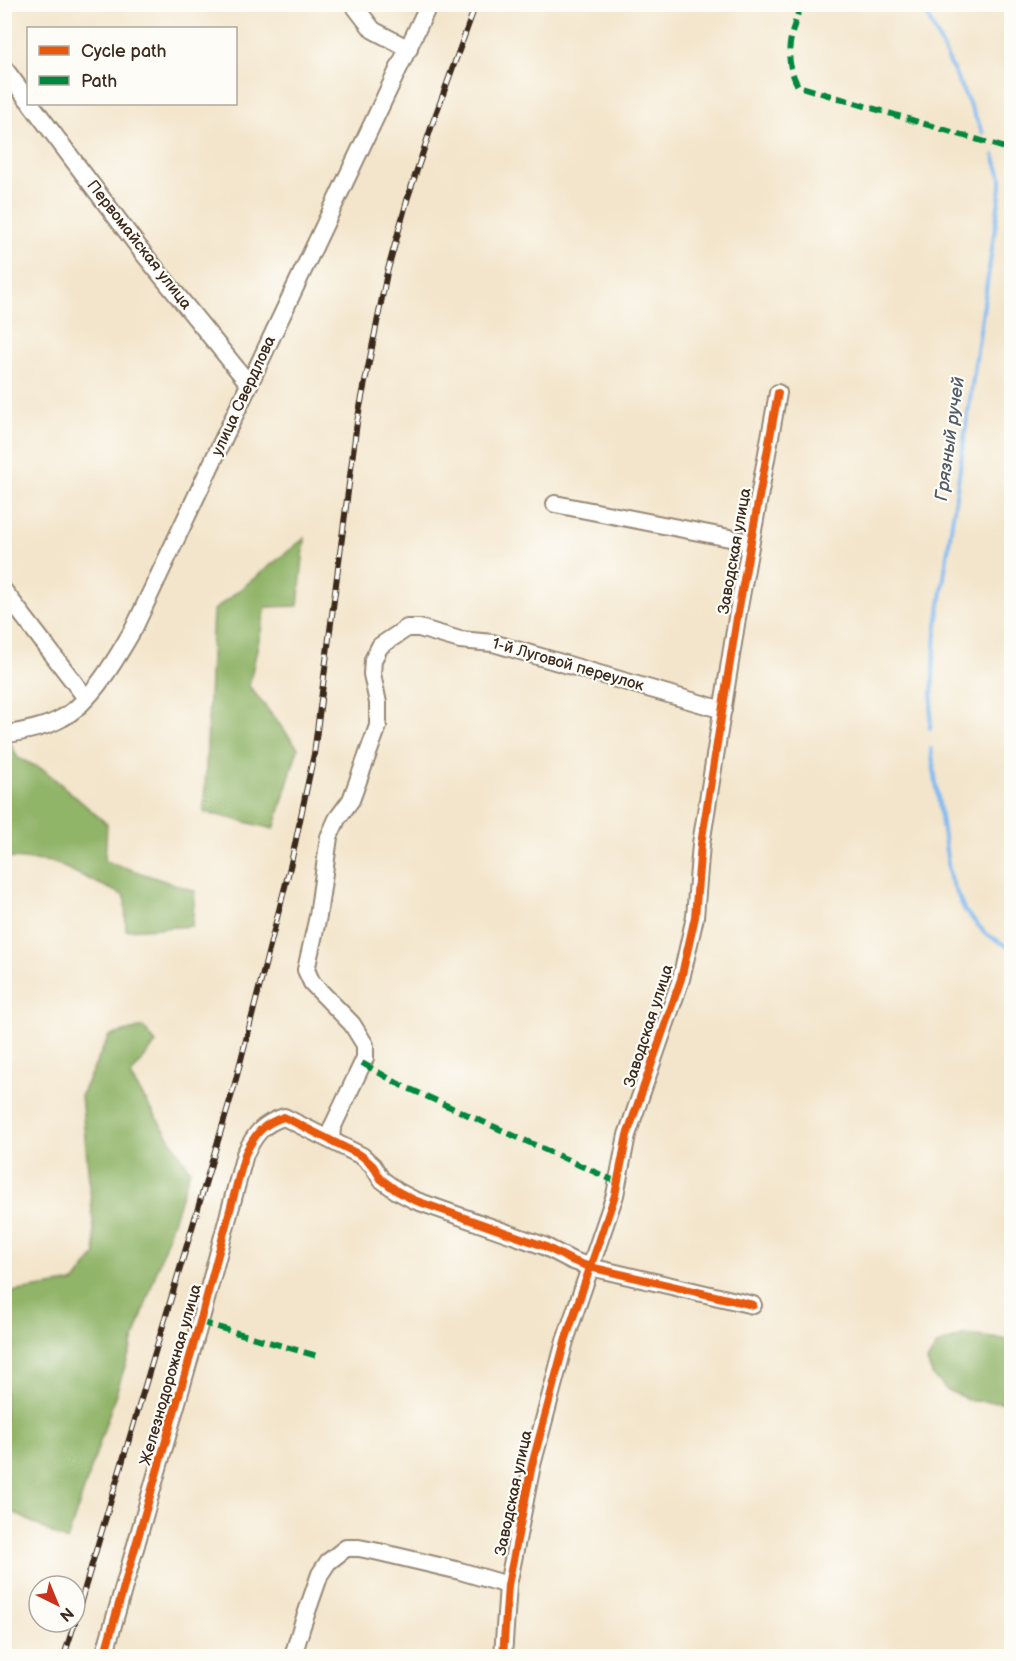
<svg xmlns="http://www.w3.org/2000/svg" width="1016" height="1661" font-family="'Balsamiq Sans',sans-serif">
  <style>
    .forest { fill: #90b468; stroke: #666f43; stroke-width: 1.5 }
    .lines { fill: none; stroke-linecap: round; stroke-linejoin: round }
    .stream { stroke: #7fbaf1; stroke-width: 4 }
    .minor-casing { stroke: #978874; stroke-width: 20 }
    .minor { stroke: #fff; stroke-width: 16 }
    .rail-casing { stroke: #3b2a1e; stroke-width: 6 }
    .rail { stroke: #fdfcf7; stroke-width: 4; stroke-dasharray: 11; stroke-linecap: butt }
    .quiet { stroke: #00873e; stroke-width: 6; stroke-dasharray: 12 6; stroke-linecap: butt }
    .cycleway-casing { stroke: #fdfcf7; stroke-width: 11 }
    .cycleway { stroke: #e8590c; stroke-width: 8 }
    .labels { text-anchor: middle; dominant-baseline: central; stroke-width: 4.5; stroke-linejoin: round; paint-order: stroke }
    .street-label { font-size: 16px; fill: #3b2a1e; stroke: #fdfcf7 }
    .water-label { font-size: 18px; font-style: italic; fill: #535c68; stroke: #fdfcf7 }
  </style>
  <rect width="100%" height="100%" fill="#fdfcf7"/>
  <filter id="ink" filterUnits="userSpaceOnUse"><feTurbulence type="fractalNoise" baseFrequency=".0167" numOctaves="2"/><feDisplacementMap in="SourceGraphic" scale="12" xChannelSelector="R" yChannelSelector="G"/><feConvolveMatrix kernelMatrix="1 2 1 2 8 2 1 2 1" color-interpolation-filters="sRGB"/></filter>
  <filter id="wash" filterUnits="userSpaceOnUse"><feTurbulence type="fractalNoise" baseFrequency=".008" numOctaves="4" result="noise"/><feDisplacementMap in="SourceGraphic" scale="24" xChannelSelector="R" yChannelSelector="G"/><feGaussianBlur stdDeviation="1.35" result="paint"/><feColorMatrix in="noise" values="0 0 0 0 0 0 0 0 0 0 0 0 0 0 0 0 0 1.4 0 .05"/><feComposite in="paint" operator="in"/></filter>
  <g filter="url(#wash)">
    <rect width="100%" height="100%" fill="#f3e5cb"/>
    <g class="forest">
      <path d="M305,538L298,606L266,607L249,686L298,748L274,829L204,812L213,611Z"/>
      <path d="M11,744L18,758L44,770L107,824L105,861L195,891L192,926L126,930L125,896L53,862L5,857V747Z"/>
      <path d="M143,1027L156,1043L130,1076L190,1170L67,1541L5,1508V1293L75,1282L96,1254L81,1095L109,1036Z"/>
      <path d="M965,1335L1011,1340V1402L972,1401L947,1390L933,1376L927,1361L937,1345Z"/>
    </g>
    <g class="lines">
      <g class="stream">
        <path d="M922,4L983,133"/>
        <path d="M930,728L936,632L1001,187V177L994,155"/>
        <path d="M931,749L950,878L965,911L986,934L1012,949"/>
      </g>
    </g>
  </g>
  <g filter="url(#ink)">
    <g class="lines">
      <g class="minor-casing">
        <g id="minor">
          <path d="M353,4L373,30L409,49"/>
          <path d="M4,68L28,100"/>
          <path d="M31,104L143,253L245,379L250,383"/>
          <path d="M555,504L750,542"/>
          <path d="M4,591L86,698"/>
          <path d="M4,735C23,731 45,728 62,718C91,703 118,656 134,628L429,4"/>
          <path d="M331,1139L332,1128L365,1058V1045L352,1024L312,983L306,970L318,916L329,837L337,819L351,800L378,726V703L372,674L373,660L380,646L407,628H419L460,640L493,643L723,710"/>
          <path d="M104,1656L200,1322L245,1154C255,1134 262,1124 284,1117L362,1156L373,1166L381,1179L397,1191L414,1200L544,1246L571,1260L590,1267L753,1305"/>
          <path d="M293,1656L302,1626L320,1574L328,1562L346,1548H359L379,1552L460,1571L508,1585"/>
          <path d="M503,1656L508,1585L532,1465L565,1341L615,1195L627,1135L681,979L695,917L701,844L737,618L778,393"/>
        </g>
      </g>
      <use href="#minor" class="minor"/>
      <g class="rail-casing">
        <g id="rail">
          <path d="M75,1621L234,1087L291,863L314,754L357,422L387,273L408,197L433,122L476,4"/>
          <path d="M64,1656L75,1622"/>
        </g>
      </g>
      <use href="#rail" class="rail"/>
      <g class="quiet">
        <path d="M801,4C791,35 782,56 798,86L1012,150"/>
        <path d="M362,1063L399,1084L617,1182"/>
        <path d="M200,1322L317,1356"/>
        <path d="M106,1647L130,1656"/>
      </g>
      <g class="cycleway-casing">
        <g id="cycleway">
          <path d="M104,1656L200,1322L245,1154C255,1134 262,1124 284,1117L362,1156L373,1166L381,1179L397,1191L414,1200L544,1246L571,1260L590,1267L753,1305"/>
          <path d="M503,1656L508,1585L532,1465L565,1341L615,1195L627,1135L681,979L695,917L701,844L737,618L778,393"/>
        </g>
      </g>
      <use href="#cycleway" class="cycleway"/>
    </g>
  </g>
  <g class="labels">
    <g class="street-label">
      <text transform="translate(139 245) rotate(52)">Первомайская улица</text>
      <text transform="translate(244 396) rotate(-65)">улица Свердлова</text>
      <text transform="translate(735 551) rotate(-80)">Заводская улица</text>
      <text transform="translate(568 665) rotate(16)">1-й Луговой переулок</text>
      <text transform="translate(649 1026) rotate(-72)">Заводская улица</text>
      <text transform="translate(171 1375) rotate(-74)">Железнодорожная улица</text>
      <text transform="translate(514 1493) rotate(-78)">Заводская улица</text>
    </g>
    <g class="water-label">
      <text transform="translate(950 439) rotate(-82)">Грязный ручей</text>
    </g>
  </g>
  <rect width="1016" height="1661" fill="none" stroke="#fdfcf7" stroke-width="24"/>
  <rect x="27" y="27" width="210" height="78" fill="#fdfcf7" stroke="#afa8a0" stroke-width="1.5"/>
  <rect x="39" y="46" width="30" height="9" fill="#e8590c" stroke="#afa8a0" stroke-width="1.5"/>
  <text x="81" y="57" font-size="18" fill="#3b2a1e">Cycle path</text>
  <rect x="39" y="76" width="30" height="9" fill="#00873e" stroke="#afa8a0" stroke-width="1.5"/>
  <text x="81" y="87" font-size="18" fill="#3b2a1e">Path</text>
  <g transform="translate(57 1604) rotate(137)"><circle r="28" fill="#fdfcf7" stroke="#afa8a0" stroke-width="1.5"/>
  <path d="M0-4.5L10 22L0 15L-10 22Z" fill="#c8321e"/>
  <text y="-9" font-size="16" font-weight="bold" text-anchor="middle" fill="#3b2a1e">N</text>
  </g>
</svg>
